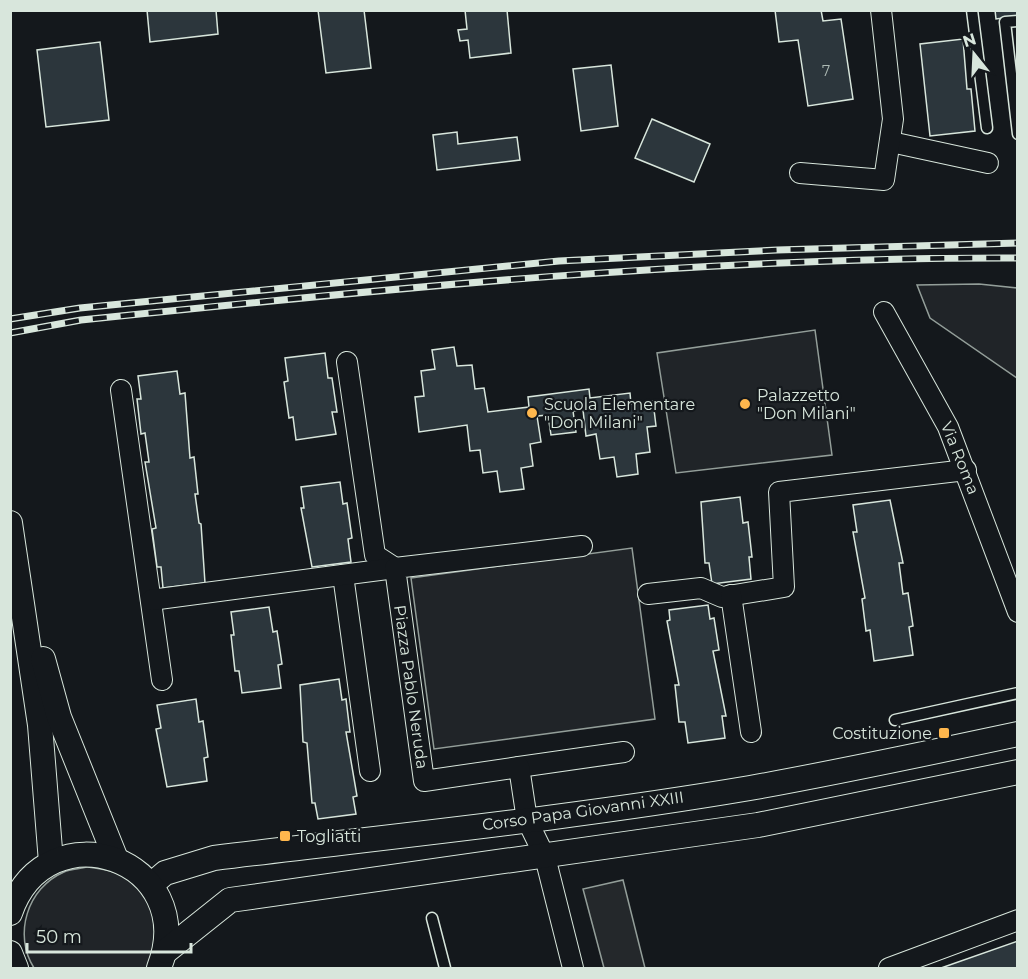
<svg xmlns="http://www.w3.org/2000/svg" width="1028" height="979" font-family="Montserrat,sans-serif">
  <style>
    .green { fill: #202428; stroke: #939e99; stroke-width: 1.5 }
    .parking { fill: #24282b; stroke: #939e99; stroke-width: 1.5 }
    .building { fill: #2c363c; stroke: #d8e6dc; stroke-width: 1.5 }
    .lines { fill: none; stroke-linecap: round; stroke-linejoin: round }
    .service-casing { stroke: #d8e6dc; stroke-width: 13 }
    .minor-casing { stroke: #d8e6dc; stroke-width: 22 }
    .tertiary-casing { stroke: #d8e6dc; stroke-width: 26 }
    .service { stroke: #14181c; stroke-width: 10 }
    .minor { stroke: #14181c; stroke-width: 20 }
    .tertiary { stroke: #14181c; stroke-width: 24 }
    .rail-casing { stroke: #d8e6dc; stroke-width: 7 }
    .rail { stroke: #14181c; stroke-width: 4.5; stroke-dasharray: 14; stroke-linecap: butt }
    .poi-dot { fill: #ffb74d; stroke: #14181c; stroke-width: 2 }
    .labels { text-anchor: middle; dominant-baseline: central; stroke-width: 4.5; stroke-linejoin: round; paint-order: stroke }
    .number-label { font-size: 14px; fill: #adbab4 }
    .poi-label { font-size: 16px; fill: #d8e6dc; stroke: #14181c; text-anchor: start }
    .street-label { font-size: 16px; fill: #d8e6dc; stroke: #14181c }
  </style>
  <rect width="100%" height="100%" fill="#14181c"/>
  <g class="green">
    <path d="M979,284L1017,288V378L930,318L917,285Z"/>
    <path d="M815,330L832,455L676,473L657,353Z"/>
    <path d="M632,548L655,719L434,749L411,578Z"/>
    <path d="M87,867C102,869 118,871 131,881C156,900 166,942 146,968H34C13,935 27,888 64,872C70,869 79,869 87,867Z"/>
  </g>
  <path class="parking" d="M623,880L645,968H604L583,889Z"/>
  <g class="building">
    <path d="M147,10H216L218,34L150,42Z"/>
    <path d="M318,10H364L371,68L326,73Z"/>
    <path d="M465,10H507L511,53L470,58L468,40L460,41L458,30L467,29Z"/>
    <path d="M775,10H821L823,21L841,19L853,99L808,106L798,40L779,42Z"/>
    <path d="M995,10H1018V16L996,19Z"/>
    <path d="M963,39L967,89H971L975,131L930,136L920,44Z"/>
    <path d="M100,42L109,120L46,127L37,50Z"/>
    <path d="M611,65L618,126L581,131L573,69Z"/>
    <path d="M652,119L710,144L694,182L635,158Z"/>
    <path d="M457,132L458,144L517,137L520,160L437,170L433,135Z"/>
    <path d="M454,347L457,366L472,365L475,389L484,388L488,412L529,407L528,397L589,389L590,398L630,393L631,404L653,401L656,426L647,427L650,452L636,454L638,474L617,477L614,457L600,459L596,434L586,436L583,410L573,411L576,432L551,435L548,415L537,416L541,442L530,444L533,466L521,468L524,489L500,492L497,471L483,473L480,450L470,451L467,425L419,432L415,397L424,396L421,371L435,369L432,350Z"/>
    <path d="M325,353L328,378H332L337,412H332L336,434L296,440L293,417L289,418L284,382L288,381L285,358Z"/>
    <path d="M177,371L180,394L185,393L190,458L194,457L198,494H195L199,523L201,524L205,583L163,588L161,567H157L152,529L156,528L145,462H149L145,433L141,434L137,399H141L138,376Z"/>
    <path d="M340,482L343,504L347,503L352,538L348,539L351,562L312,567L301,508H304L301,487Z"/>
    <path d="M740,497L743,523L748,522L752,557H749L751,579L712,584L709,563H705L701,502Z"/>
    <path d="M890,500L903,563H899L903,594L908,593L913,626L909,627L913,655L874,661L870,630L866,631L862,599L865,598L853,532H857L853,505Z"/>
    <path d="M708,605L710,619L714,618L719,650L713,651L726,716H722L725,738L688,743L685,722H679L675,685H679L667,621L670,620L669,610Z"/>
    <path d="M269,607L273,632L277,631L282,664L278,665L281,688L242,693L239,671H235L231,635H234L231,612Z"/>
    <path d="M339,679L342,700L346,699L350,732H346L357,796L353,797L356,814L318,819L315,803H312L307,743L303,742L300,685Z"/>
    <path d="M196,699L199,722L203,721L208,757L204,758L207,781L167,787L156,729L161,728L157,705Z"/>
    <path d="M1018,941V968H941Z"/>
  </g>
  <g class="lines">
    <g class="service-casing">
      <g id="service">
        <path d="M972,10L987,128"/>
        <path d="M1018,21L1005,22L1018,134"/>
        <path d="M895,720L1018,693"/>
        <path d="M432,918L445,968"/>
      </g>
    </g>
    <g class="minor-casing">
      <g id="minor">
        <path d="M891,142L988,163"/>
        <path d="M800,173L884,180L893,119L881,10"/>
        <path d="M884,312L948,427L1018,612"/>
        <path d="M347,362L375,555L395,568"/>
        <path d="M121,390L162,680"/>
        <path d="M343,575L370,771"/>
        <path d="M648,594L701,588L722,597L784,587L779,492L966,470"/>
        <path d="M731,595L751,732"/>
        <path d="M151,600L395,568"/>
        <path d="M519,767L624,752"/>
        <path d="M573,968L545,857L527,820L519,767L424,781L395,568L582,546"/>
        <path d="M889,968L1018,920"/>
      </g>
    </g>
    <g class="tertiary-casing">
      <g id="tertiary">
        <path d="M10,523L40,725L51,862"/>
        <path d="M43,659L59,717L116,859"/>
        <path d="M151,885L165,873L214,858C393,836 573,818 750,788C840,772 929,753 1018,734"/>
        <path d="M10,913C47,806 201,859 159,968"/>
        <path d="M166,951L230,900L758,825L1018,772"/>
        <path d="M10,953L16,968"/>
      </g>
    </g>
    <use href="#service" class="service"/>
    <use href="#minor" class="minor"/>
    <use href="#tertiary" class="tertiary"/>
    <g class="rail-casing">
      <g id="rail">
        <path d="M10,319L80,308L559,261L777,250L1018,243"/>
        <path d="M10,333L81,320C393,288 704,257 1018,258"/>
      </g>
    </g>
    <use href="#rail" class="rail"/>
  </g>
  <g class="poi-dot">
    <circle cx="745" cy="404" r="6"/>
    <circle cx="532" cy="413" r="6"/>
    <rect x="938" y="727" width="12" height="12" rx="3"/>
    <rect x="279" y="830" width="12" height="12" rx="3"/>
  </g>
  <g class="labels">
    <g class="number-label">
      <text x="826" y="71">7</text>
    </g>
    <g class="poi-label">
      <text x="757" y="395">Palazzetto<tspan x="757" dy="18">"Don Milani"</tspan></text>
      <text x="544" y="404">Scuola Elementare<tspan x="544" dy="18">"Don Milani"</tspan></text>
      <text x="932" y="733" text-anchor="end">Costituzione</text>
      <text x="297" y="836">Togliatti</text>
    </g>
    <g class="street-label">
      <text transform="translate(960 458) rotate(68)">Via Roma</text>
      <text transform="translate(411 687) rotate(82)">Piazza Pablo Neruda</text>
      <text transform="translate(583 811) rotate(-8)">Corso Papa Giovanni XXIII</text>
    </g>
  </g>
  <rect width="1028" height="979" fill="none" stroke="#d8e6dc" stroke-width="24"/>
  <g transform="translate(974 54) rotate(342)" stroke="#14181c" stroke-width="4.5" paint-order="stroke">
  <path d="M0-4.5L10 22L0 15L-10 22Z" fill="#d8e6dc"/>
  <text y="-9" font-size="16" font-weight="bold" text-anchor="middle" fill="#d8e6dc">N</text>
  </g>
  <path d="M27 943v9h164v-9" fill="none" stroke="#d8e6dc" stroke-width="3"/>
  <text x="36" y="943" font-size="18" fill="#d8e6dc" stroke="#14181c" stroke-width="4.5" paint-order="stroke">50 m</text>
</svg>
